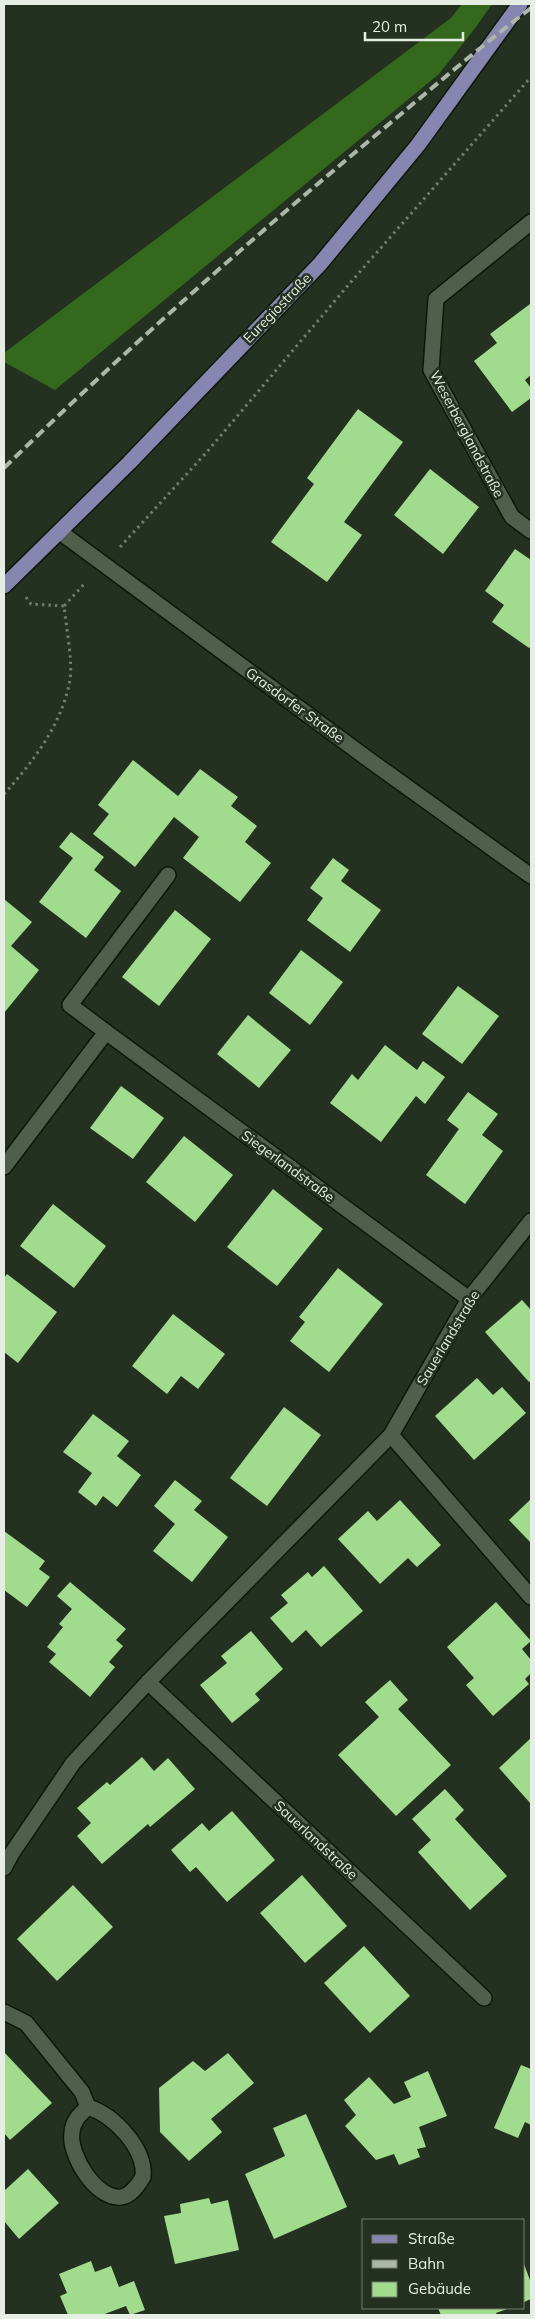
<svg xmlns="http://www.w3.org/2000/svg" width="535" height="2319" font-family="Mulish,sans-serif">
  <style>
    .forest { fill: #33681d }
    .building { fill: #a1db8d }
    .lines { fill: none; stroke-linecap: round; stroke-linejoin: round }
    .minor-casing { stroke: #0d1809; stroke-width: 18 }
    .major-casing { stroke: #0d1809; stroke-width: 18 }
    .path { stroke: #717c6d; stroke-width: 3; stroke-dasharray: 2.5 4; stroke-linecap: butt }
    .minor { stroke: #505e4c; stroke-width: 15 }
    .major { stroke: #8786b1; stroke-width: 15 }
    .rail { stroke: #acb6a9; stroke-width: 4; stroke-dasharray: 10 5; stroke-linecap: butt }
    .labels { text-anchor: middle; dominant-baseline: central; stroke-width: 5; stroke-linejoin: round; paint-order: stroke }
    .street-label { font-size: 14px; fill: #e6eee3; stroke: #243120 }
  </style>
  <rect width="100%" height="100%" fill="#243120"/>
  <path class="forest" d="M462,4H492L476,27L439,74L55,390L4,362V353L451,18Z"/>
  <g class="building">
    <path d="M530,304L531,375L525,380L531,388V398L512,412L474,361L497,343L490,334Z"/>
    <path d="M358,409L403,442L344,522L362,535L327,582L271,542L314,484L307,478Z"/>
    <path d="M430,469L479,507L443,554L394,515Z"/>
    <path d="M515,549L531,560V646L529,648L492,622L504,605L485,591Z"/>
    <path d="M133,760L178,796L200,769L238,797L231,806L257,826L245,842L271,863L240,902L183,858L199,837L174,817L135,867L93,834L109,814L98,805Z"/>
    <path d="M71,832L104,857L94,870L121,891L86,938L39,902L73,858L59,847Z"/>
    <path d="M333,858L349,870L341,881L381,910L350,952L307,920L323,898L310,888Z"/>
    <path d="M4,899L32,922L11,946L39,970L4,1013Z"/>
    <path d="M175,910L211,939L159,1006L122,977Z"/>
    <path d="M301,950L343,982L310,1025L269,993Z"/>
    <path d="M458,986L499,1016L462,1064L422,1034Z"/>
    <path d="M248,1015L291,1050L259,1088L217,1054Z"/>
    <path d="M385,1045L417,1070L423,1061L445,1077L425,1104L416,1096L381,1142L330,1103L352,1074L358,1080Z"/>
    <path d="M121,1086L164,1118L133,1159L90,1128Z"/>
    <path d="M468,1092L498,1114L482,1135L503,1151L465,1204L426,1175L459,1129L447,1120Z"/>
    <path d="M184,1136L233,1175L195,1222L146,1182Z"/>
    <path d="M273,1189L323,1229L277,1286L227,1247Z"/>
    <path d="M53,1204L106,1246L74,1288L20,1246Z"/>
    <path d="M338,1268L383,1304L329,1372L290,1341L305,1322L299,1317Z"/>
    <path d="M7,1274L57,1312L18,1363L4,1352V1278Z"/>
    <path d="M522,1300L531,1310V1380L529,1382L485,1332Z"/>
    <path d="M173,1314L225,1354L198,1389L181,1376L167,1394L132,1366Z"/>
    <path d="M477,1378L493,1395L502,1387L526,1413L474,1460L435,1416Z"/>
    <path d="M284,1407L321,1435L267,1506L230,1478Z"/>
    <path d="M93,1414L129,1441L117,1456L141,1475L117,1507L103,1496L96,1506L78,1492L92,1473L63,1452Z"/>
    <path d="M175,1480L202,1501L194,1510L228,1537L192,1582L153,1551L175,1524L154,1506Z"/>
    <path d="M531,1499V1543L509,1520Z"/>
    <path d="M400,1500L441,1545L417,1567L408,1558L380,1584L338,1539L368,1511L377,1521Z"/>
    <path d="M4,1531L45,1561L39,1569L50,1577L27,1607L4,1590Z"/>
    <path d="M324,1566L363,1611L321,1647L306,1630L292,1643L270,1618L288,1603L281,1595L308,1572L312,1577Z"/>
    <path d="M70,1582L126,1629L116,1640L123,1646L109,1662L115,1667L90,1697L49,1662L56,1654L47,1647L63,1627L59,1624L72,1609L57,1596Z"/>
    <path d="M496,1602L531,1641L522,1649L531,1660V1673L525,1679L529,1684L493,1716L466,1685L474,1678L447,1647Z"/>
    <path d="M251,1631L283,1669L255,1694L260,1700L232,1723L200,1685L227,1663L221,1656Z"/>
    <path d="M390,1680L408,1700L398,1709L451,1765L396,1816L338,1755L379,1717L365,1702Z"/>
    <path d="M531,1738V1804L499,1768Z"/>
    <path d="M142,1757L154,1771L168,1758L195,1789L150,1827L148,1824L102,1864L77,1836L91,1823L77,1808L107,1782L110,1785Z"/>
    <path d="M445,1789L464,1810L455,1819L507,1876L470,1910L418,1852L431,1840L412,1819Z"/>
    <path d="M232,1811L275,1860L227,1902L196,1867L190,1872L171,1850L202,1823L209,1831Z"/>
    <path d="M302,1875L347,1926L305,1963L260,1913Z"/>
    <path d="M73,1885L113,1927L57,1981L17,1939Z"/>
    <path d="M364,1946L410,1996L370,2033L324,1983Z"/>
    <path d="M4,2052L52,2103L10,2140L4,2133Z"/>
    <path d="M228,2053L254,2083L211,2119L222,2132L189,2161L160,2132L159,2088L193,2061L205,2071Z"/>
    <path d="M521,2065L531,2069V2125L525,2122L518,2138L494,2128Z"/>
    <path d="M428,2071L447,2116L419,2127L426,2147L417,2149L420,2157L399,2165L394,2154L376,2160L345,2126L356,2115L344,2100L369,2077L394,2104L411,2097L404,2082Z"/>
    <path d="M306,2114L347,2207L274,2239L245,2174L285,2156L273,2128Z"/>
    <path d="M28,2169L59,2203L19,2239L4,2221V2191Z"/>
    <path d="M209,2198L211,2204L228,2200L239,2250L175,2264L164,2216L181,2213L180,2204Z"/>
    <path d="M91,2261L95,2272L111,2266L119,2287L134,2281L145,2310L130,2315L126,2306L102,2315H68L60,2296L67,2293L59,2274Z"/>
    <path d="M524,2264L531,2283V2299L524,2302Z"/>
    <path d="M438,2308H510L496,2313L497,2315H441Z"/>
  </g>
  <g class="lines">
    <g class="minor-casing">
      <g id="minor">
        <path d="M531,222L436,299L431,370L512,517L531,531"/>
        <path d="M60,532L368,759L531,876"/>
        <path d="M106,1032L70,1005L168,875"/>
        <path d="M4,1167L106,1032L469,1299"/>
        <path d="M391,1435L531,1597"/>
        <path d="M148,1682L484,1998"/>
        <path d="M4,1868L12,1853L73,1763L148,1682L391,1435L469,1299L531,1221"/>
        <path d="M4,2012L26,2023L82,2092L88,2107"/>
        <path d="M88,2107C114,2115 146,2149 143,2177C138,2185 131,2196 121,2197C96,2200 68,2154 72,2132C73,2121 80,2114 88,2107Z"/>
      </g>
    </g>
    <g class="major-casing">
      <path id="major" d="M4,586L129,463L320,264L418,145L520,4"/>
    </g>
    <g class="path">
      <path d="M120,547L206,453L350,283L531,77"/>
      <path d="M26,597L31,604L64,606"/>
      <path d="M4,794C33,762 63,723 70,679C73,662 66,626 64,606L86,582"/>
    </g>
    <use href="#minor" class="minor"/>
    <use href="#major" class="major"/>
    <path class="rail" d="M4,468C121,354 244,245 370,140C424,95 476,50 531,8"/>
  </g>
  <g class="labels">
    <g class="street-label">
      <text transform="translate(277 308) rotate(-46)">Euregiostraße</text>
      <text transform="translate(467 434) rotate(62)">Weserberglandstraße</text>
      <text transform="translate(295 705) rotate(36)">Grasdorfer Straße</text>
      <text transform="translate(288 1166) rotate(36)">Siegerlandstraße</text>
      <text transform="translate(448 1338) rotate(-59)">Sauerlandstraße</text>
      <text transform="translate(316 1840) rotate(43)">Sauerlandstraße</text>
    </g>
  </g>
  <rect width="535" height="2319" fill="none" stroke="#e6eee3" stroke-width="10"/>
  <rect x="362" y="2219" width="162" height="90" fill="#243120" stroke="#727d6e"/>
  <rect x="372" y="2235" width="25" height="8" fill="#8786b1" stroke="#727d6e"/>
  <text x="408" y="2244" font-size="15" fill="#e6eee3">Straße</text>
  <rect x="372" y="2260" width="25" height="8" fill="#acb6a9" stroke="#727d6e"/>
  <text x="408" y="2269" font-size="15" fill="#e6eee3">Bahn</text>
  <rect x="372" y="2282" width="25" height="15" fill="#a1db8d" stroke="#727d6e"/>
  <text x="408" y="2294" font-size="15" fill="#e6eee3">Gebäude</text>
  <path d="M365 32v8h98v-8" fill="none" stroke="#e6eee3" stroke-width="2.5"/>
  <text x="372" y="32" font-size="15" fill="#e6eee3" stroke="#243120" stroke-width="4" paint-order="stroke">20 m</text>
</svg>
